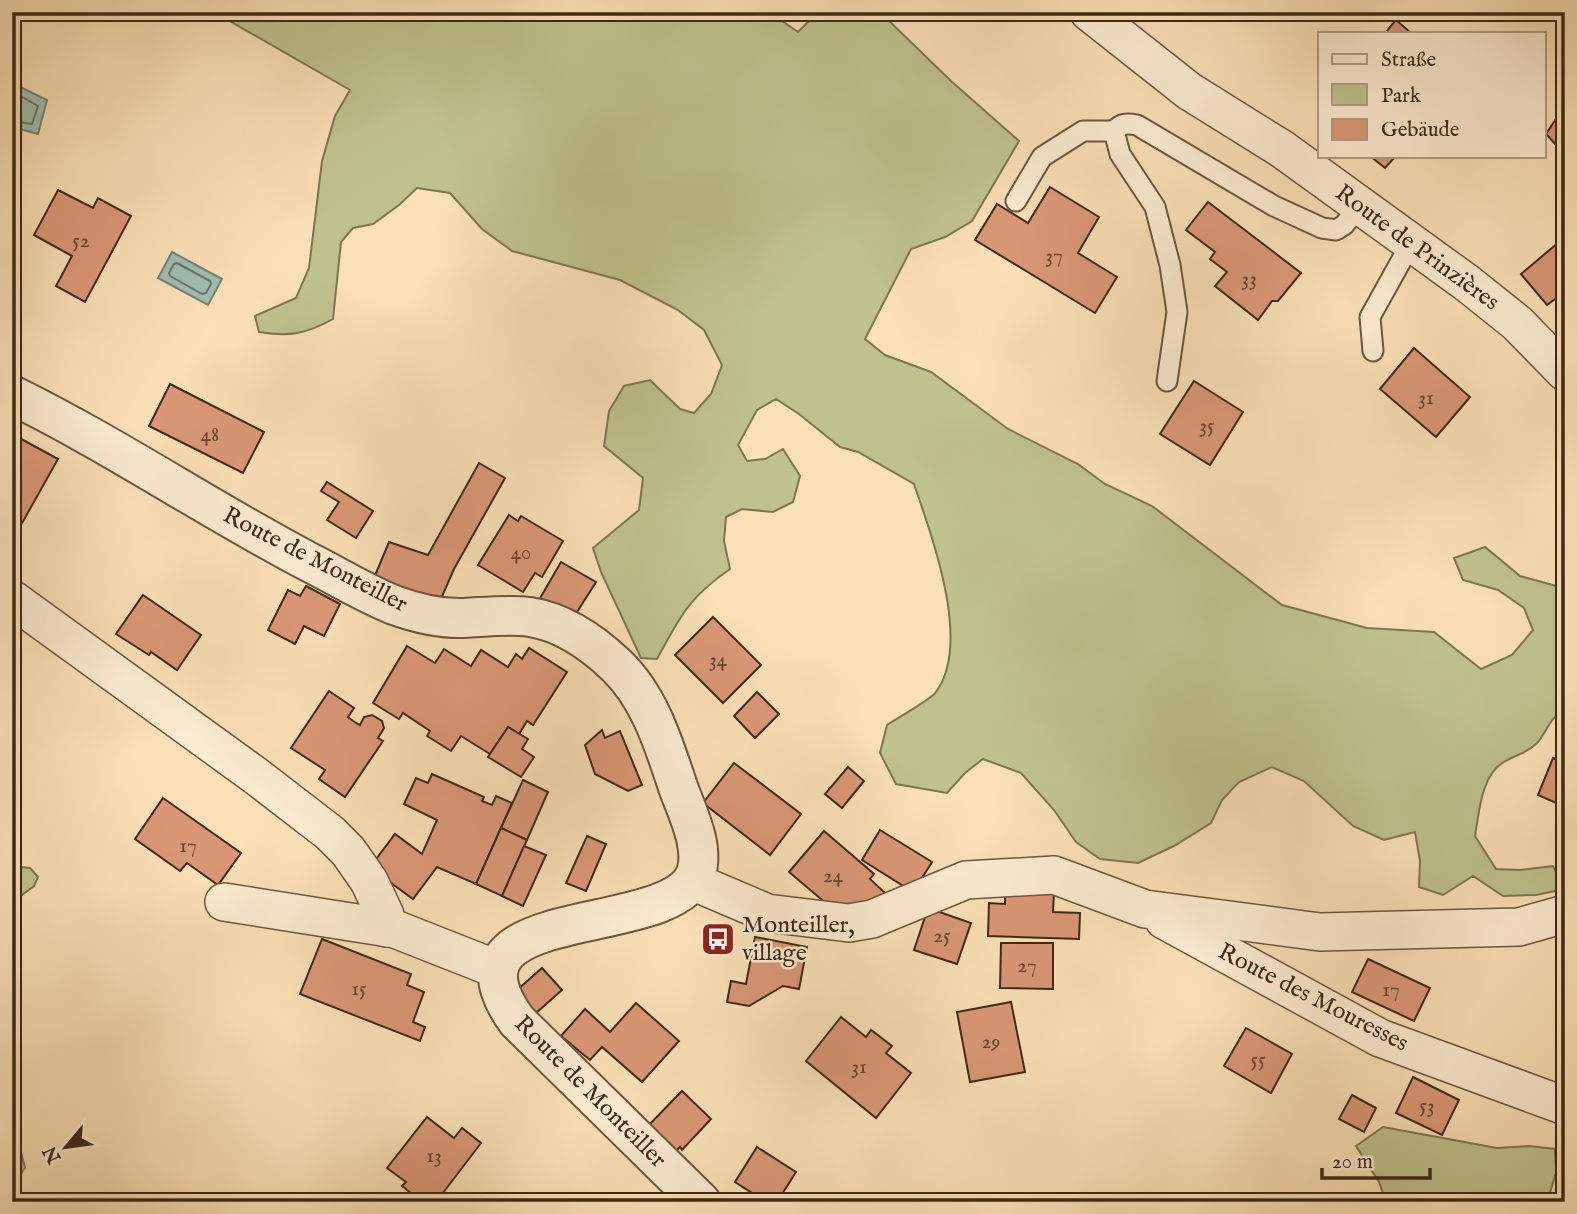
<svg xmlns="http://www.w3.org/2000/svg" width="1577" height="1214" font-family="'IM FELL English',serif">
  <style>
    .green { fill: #bfc28d; stroke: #7e7551; stroke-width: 2 }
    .water { fill: #9ebdb1; stroke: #788173; stroke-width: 2 }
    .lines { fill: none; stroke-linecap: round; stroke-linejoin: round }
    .shore { stroke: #6e7263; stroke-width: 2 }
    .building { fill: #da9776; stroke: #3e2815; stroke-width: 2 }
    .service-casing { stroke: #6d563d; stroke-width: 23 }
    .minor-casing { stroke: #6d563d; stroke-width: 40 }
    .tertiary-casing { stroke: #6d563d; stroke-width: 42 }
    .service { stroke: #fcebd0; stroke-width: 19 }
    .minor { stroke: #fcebd0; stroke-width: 37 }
    .tertiary { stroke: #fcebd0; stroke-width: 38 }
    .labels { text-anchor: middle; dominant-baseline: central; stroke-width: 5; stroke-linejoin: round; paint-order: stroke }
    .number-label { font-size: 21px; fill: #65442d }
    .street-label { font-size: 24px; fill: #3e2815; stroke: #fcebd0 }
    .poi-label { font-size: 24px; fill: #3e2815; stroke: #fcebd0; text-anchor: start }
  </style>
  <rect width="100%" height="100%" fill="#fae0b6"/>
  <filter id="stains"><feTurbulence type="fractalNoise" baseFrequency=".00286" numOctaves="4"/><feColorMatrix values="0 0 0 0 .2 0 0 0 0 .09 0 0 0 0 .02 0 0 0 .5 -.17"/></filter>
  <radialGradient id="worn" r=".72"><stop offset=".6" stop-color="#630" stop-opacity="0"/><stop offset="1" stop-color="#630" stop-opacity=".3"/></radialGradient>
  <g class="green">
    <path d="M214,12H769L798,32L818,12H891L888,20L951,81L1019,141L972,221L945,237L911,249L865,339L885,355L931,372L1008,429L1078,464L1105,484L1152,506L1282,605L1367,628L1434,632L1481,669L1512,655L1533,630L1524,608L1498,590L1463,580L1454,558L1485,547L1520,576L1560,587L1565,586V710C1552,714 1546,733 1537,743C1526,754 1517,754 1504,762C1481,775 1479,813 1475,836L1496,869L1520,870L1553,866L1565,889L1536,895L1503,896L1473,876L1443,895L1419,887L1420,861L1415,832L1384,840L1353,826L1304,781L1272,767L1239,782L1222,800L1211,823L1174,846L1138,863L1100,859L1076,842L1054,810L1021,773L983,759L965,773L947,793L896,784L880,753L887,725C896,719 933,698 936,692C972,643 932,537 914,484L858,452L840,447L799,414L776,399L757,410L738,445L747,461L765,459L783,449L800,476L793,502L773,512L742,509L726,517L724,541L730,569C688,598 680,617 657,659L641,658L601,572L593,548L639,510L643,478L604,446L609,411L624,386L650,380L680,409L694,413L711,394L722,365L704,330L678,310L620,280L512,251L482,229L450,193L417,188L399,205L373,224L353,228L341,242L333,319C306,334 289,337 259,332L255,316L296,298L309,268L322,161L335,116L350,90Z"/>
    <path d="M12,866L30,868L38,877L34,886L15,900H12Z"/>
    <path d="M1383,1127L1497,1148L1529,1146L1555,1149L1556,1173L1547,1202H1386L1379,1182L1356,1146Z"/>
    <path d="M12,1134L18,1140L25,1168L12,1185Z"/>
  </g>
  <g class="water">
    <path d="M12,83L47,100L38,134L12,127Z"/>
    <path d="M172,252L222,279L208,305L158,278Z"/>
  </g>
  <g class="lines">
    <g class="shore">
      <path d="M12,91L38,106L32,124L12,121"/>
      <path d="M177,263L210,281L211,284L206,293L202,294L170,276L169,273L174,264Z"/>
    </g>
  </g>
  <g class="building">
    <path d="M1396,20L1411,33H1385Z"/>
    <path d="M1565,105V155L1546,134Z"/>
    <path d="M1370,156H1396L1385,168Z"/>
    <path d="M1050,187L1099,217L1078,253L1117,277L1095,313L975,240L997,204L1028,223Z"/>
    <path d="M58,190L93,208L98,198L131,216L85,302L56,286L72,256L34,235Z"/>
    <path d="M1208,202L1301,273L1278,301H1272L1258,320L1215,286L1227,272L1210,259L1215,252L1186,230Z"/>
    <path d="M1565,237V297L1562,294L1547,305L1521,274Z"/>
    <path d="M1414,348L1470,397L1436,437L1380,389Z"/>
    <path d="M1194,381L1243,412L1210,465L1160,434Z"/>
    <path d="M170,384L264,432L243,473L149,426Z"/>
    <path d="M12,434L58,459L12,541Z"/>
    <path d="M479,463L505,478L454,569L440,601L374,578L389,542L428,555Z"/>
    <path d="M327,482L373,511L356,538L327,520L339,502L321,491Z"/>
    <path d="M509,515L518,521L521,516L563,541L542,577L535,573L523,592L478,565Z"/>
    <path d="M561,562L596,582L572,620L539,600Z"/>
    <path d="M306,586L340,604L324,636L304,626L295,644L268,630L288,590L300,596Z"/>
    <path d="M143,595L201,635L177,670L151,652L149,655L116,634Z"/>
    <path d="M713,617L761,665L723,703L675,655Z"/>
    <path d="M407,646L435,663L444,649L471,666L481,650L508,667L516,654L522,659L529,648L567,672L533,725L527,721L519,734L508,727L490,754L461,736L451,751L427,736L430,731L403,713L399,719L373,703Z"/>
    <path d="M329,691L354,708L348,717L353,721L360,725L364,717L372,715L382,721L384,728L378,738L383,741L345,797L319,779L325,770L291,748Z"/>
    <path d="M757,692L779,714L755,738L734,716Z"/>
    <path d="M508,727L528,739L522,749L534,757L521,777L488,757Z"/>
    <path d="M602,730L605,738L620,731L642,785L628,791L595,774L585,745Z"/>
    <path d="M1553,758L1565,763V807L1538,795Z"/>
    <path d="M734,763L801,814L770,855L703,803Z"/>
    <path d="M848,767L864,781L842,808L825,794Z"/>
    <path d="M432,774L484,797L482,801L492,805L496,796L512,803L476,884L437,867L413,899L376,872L374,862L395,834L422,854L437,820L404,804L416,778L428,783Z"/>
    <path d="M523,780L548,792L527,840L501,828Z"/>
    <path d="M163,798L241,853L218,885L187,863L180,871L135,839Z"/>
    <path d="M501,828L527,840L502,896L476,884Z"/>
    <path d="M880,830L932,862L913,892L862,860Z"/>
    <path d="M824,831L874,874L870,879L885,893L865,916H841L789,872Z"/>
    <path d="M587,836L606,844L586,891L566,883Z"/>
    <path d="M524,846L546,855L523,906L502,896Z"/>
    <path d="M1005,889L1054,891L1053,912L1080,913L1079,939L988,936L989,903L1005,904Z"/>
    <path d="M928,908L971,923L957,964L914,950Z"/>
    <path d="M755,937L807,947L799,989L783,986L749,1006L727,1002L731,981L746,984Z"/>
    <path d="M322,939L411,974L407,985L424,992L413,1022L425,1027L420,1041L300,994Z"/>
    <path d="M1001,943H1053V989L1000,988Z"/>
    <path d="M1368,959L1430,988L1414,1021L1352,992Z"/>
    <path d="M542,968L562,990L536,1013L516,991Z"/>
    <path d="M1011,1002L1025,1072L970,1082L957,1012Z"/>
    <path d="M636,1003L679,1041L642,1082L602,1047L590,1060L561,1036L585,1009L610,1032Z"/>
    <path d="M841,1017L866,1037L871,1030L892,1046L886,1053L911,1073L876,1118L806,1061Z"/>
    <path d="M1246,1028L1292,1054L1271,1093L1224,1066Z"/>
    <path d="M1413,1077L1459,1100L1442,1135L1396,1113Z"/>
    <path d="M682,1091L711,1119L682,1150L680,1147L673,1154L646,1128Z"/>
    <path d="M1352,1095L1376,1108L1364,1132L1339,1119Z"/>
    <path d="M427,1117L454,1138L462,1128L481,1143L436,1202H422L402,1186L406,1182L387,1168Z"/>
    <path d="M757,1147L796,1172L777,1202H766L735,1182Z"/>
  </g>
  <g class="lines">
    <g class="service-casing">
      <g id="service">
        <path d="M1016,201L1042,157L1083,131H1114"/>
        <path d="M1373,351L1370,317L1405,254L1414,244"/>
        <path d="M1167,381L1177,312L1170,265L1155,207L1120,154L1114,131C1121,123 1127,123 1137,125L1274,206L1322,228L1336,230L1344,225L1360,206"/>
      </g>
    </g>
    <g class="minor-casing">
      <g id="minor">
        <path d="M1089,12L1189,91L1282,149L1467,283L1517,323L1565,372"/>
        <path d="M12,599L256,776L330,833L348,851L369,881L385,915L387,928"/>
        <path d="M692,881L767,913L849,923L872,919L966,880L1054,875L1145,909L1320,932L1519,927L1565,914"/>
        <path d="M224,902L395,929L499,970"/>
        <path d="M1164,920L1380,1038L1565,1106"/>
      </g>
    </g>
    <g class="tertiary-casing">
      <path id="tertiary" d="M12,395C114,445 208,509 309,562C337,576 364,593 394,605C416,613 440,619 464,618C485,617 508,614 530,617C562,622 593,643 617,666C650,698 664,745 678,787C687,812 705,847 696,873C672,941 429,899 517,1021L701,1202"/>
    </g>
    <use href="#service" class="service"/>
    <use href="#minor" class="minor"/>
    <use href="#tertiary" class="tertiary"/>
  </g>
  <defs>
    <g id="bus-square" transform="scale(1.75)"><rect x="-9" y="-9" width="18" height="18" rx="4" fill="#8f2418" stroke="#fcebd0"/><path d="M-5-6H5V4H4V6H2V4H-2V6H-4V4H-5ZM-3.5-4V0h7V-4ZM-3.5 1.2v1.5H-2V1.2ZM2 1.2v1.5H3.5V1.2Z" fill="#fff"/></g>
  </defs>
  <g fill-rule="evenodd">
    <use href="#bus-square" x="718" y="939"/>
  </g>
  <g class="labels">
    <g class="number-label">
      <text x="81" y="241">52</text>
      <text x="1054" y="256">37</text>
      <text x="1249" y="279">33</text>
      <text x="1426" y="398">31</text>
      <text x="1207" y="426">35</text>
      <text x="210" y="435">48</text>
      <text x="521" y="553">40</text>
      <text x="718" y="660">34</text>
      <text x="188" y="846">17</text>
      <text x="833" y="876">24</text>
      <text x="942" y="936">25</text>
      <text x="1027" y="966">27</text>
      <text x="359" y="989">15</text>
      <text x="1391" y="990">17</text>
      <text x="991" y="1042">29</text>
      <text x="1258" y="1060">55</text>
      <text x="859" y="1067">31</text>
      <text x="1427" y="1106">53</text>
      <text x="434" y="1156">13</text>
    </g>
    <g class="street-label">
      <text transform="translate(1417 248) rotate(36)">Route de Prinzières</text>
      <text transform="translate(315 560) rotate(27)">Route de Monteiller</text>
      <text transform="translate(1313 998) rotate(27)">Route des Mouresses</text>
      <text transform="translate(590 1092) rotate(45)">Route de Monteiller</text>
    </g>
    <g class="poi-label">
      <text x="742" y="925">Monteiller,<tspan x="742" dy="28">village</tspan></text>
    </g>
  </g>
  <rect width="1577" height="1214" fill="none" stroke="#fae0b6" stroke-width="42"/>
  <rect x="14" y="14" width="1549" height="1186" fill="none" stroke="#3e2815" stroke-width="3.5"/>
  <rect x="21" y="21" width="1535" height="1172" fill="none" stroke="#3e2815" stroke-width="2"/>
  <rect x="1318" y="32" width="228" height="126" fill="#fcebd0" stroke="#b09d85" stroke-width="2"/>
  <rect x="1332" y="54" width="35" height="10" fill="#fcebd0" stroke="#b09d85" stroke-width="2"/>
  <text x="1381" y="66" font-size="21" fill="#3e2815">Straße</text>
  <rect x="1332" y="84" width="35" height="21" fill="#bfc28d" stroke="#b09d85" stroke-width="2"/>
  <text x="1381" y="102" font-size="21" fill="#3e2815">Park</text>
  <rect x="1332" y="119" width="35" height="21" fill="#da9776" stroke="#b09d85" stroke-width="2"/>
  <text x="1381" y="136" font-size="21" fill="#3e2815">Gebäude</text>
  <g transform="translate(66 1147) rotate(241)" stroke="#fcebd0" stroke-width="5" paint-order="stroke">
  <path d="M0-5L12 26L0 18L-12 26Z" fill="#3e2815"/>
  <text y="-10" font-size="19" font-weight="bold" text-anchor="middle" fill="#3e2815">N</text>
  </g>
  <path d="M1322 1168v10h108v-10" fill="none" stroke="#3e2815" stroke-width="3.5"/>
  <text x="1332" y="1168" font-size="21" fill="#3e2815" stroke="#fcebd0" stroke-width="5" paint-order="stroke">20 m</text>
  <rect width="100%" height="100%" filter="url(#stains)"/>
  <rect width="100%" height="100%" fill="url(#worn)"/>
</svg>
